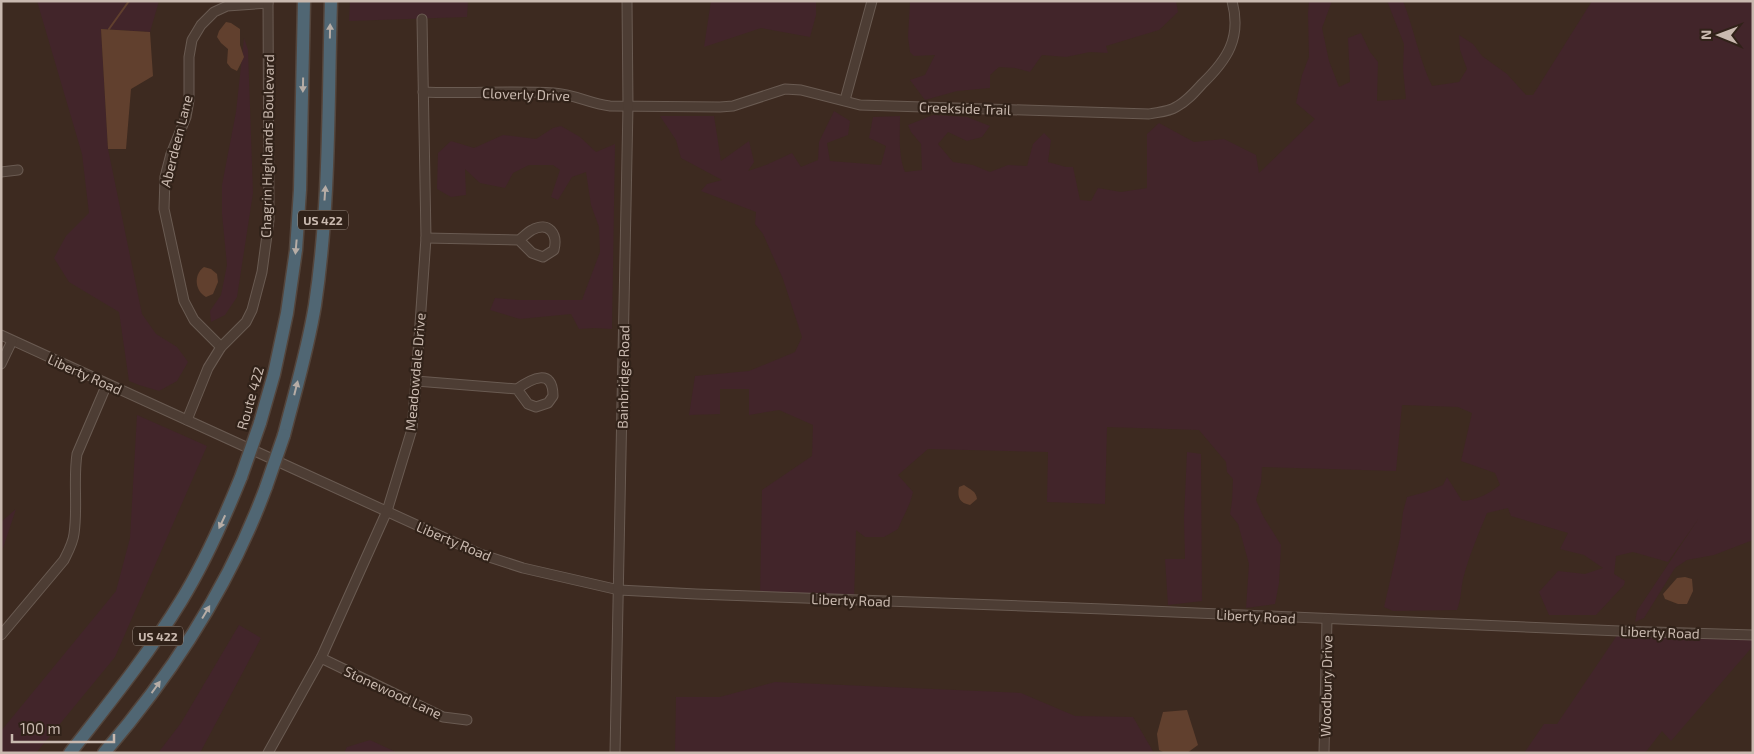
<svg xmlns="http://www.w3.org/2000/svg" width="1754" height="754" font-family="'Exo 2',sans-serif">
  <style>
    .green { fill: #42252a }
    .water { fill: #61402e }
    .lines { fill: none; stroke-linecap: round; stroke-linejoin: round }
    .stream { stroke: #61402e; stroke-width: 2 }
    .minor-casing { stroke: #6a5b52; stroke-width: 11 }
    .highway-casing { stroke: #54453c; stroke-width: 15 }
    .minor { stroke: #4d3d34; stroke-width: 9 }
    .highway { stroke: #506673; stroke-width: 12 }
    .highway-bridge-casing { stroke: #54453c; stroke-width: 15; stroke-linecap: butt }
    .highway-bridge { stroke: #506673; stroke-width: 12 }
    .oneway { fill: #b7ada6 }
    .labels { text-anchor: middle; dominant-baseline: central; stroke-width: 4.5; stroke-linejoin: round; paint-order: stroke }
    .shield { fill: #312219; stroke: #9b8c82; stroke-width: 1 }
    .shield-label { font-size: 12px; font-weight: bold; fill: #c9b9af }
    .street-label { font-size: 14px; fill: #c9b9af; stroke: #312219 }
  </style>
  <rect width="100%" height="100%" fill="#3d2a20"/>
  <g class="green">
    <path d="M37,1H159L150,32L101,29L108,149L142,314L156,334L177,347L188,362L177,381L159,391L139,385L129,381L119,312L69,282L54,258L66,236L89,213L82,154Z"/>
    <path d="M350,1H468L467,17L349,21Z"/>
    <path d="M711,1H816V15L810,37L761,28L704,47Z"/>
    <path d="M918,1H1176L1178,12L1159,30L1106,46L1108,53L1090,52L1066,57L1042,55L1030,72L1015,68L999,67L990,75V88L957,91L925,100L910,80L925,75L935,55L914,56L910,52L908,37L910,2Z"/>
    <path d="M1309,1H1332L1322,28L1329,61L1339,87L1350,82L1348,38L1361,33L1370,52L1378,62L1377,101L1406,99L1403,69L1404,44L1387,1H1403C1414,29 1419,59 1432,86L1459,82L1467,69L1460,50L1459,35L1473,44L1482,56L1507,74L1526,95H1533L1592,1H1753V540L1714,555L1687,560L1675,568L1644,618L1635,622L1637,611L1699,518L1668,562L1633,552L1616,556L1614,574L1625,581L1624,585L1596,615H1549L1539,592L1558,571L1585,574L1603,568L1584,555L1560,549L1568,533L1511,516L1508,508L1487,513C1478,535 1469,556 1463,579C1461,589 1461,600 1457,610L1393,611L1384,607L1400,538L1403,512L1407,497L1426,492L1443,485L1447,477L1462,501C1478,500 1488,494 1500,485L1495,473L1461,461L1472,413L1458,407L1402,405L1396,471L1262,467L1261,483L1256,500L1263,516L1281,545L1279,583L1275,604L1246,608L1249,564L1238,524L1230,514L1232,501L1233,479L1227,472L1226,462L1199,430L1107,427L1105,504L1047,502L1048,452L928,449L898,475L913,492C910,506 903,516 898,529L884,537H865L856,530L854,600L760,597L762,490L812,456L813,425L779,410L749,415V389H720V414L689,415L695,376L749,371L795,352L802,337L783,279L763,234L755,224L756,212L701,191L707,184L722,180L681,158L676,140L660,116H714L721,161L749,141L754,162L748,171L766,165L792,153L801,167L818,160L819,142L834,111L850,121L848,135L827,143L830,161L881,165L886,146L869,138L873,117L900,116C900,135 898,155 905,172L922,170L921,144L911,132L908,125L933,115L967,117L990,126L982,137L967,141L948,132L938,144L953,162L973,165L990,172L1008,165L1027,166L1033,144L1044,133L1051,140L1048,162L1066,167H1073L1080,200L1091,201L1098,188L1121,192L1147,188V134L1159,123L1194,142L1224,139L1256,155L1259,173L1315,119L1296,103L1302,75L1309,57L1308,14Z"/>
    <path d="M244,38L248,50L253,193L237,297L225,315L211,322L210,311L221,295L227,265L222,214V185L236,112Z"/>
    <path d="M561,126L580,137L596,152L615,144L612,329L594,328L579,329L571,314L520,319L490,310L495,298L519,300H582L600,252L599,227L591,205L586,172L572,177L558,200L551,197L560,170L553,165H529L513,173L505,188L480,183L465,169L466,195L451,197L437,189L438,153L451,141L474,148L503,135L536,139L553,128Z"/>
    <path d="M137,415L207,446L115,657L36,753H1V731L116,591L130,538Z"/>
    <path d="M1187,452L1201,454L1202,601L1168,605L1165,559H1185L1184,518Z"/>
    <path d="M16,509L3,548L1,550V522Z"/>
    <path d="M239,625L261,638L200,753H158L181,723Z"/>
    <path d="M1620,631L1753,635V646L1671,741L1662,731L1645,753H1524L1544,724H1557Z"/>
    <path d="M775,682L1021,693L1075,716L1133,717L1154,753H675L676,697H720Z"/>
    <path d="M370,740L398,753H344L347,747Z"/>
  </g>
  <g class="water">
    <path d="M226,22L231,23L240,29V45L244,57L237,71L231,68L227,63L228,49L221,43L217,37L219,31Z"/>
    <path d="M101,29L150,32L153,76L131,89L126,149H108Z"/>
    <path d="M204,267L211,269L217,274L218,282L213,294L206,297C195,291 193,275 204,267Z"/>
    <path d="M964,485C971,490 976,491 977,499L970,505C960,503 957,498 959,487Z"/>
    <path d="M1685,577L1692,579L1693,591L1687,604H1678L1665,599L1663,594L1677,578Z"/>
    <path d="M1187,710L1198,745L1187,753H1165L1159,750L1157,734L1163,712Z"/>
  </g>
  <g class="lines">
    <path class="stream" d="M109,29L129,1"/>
    <g class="minor-casing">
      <g id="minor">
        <path d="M423,92C467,94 510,90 554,93C574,94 590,104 610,106L720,107L733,106L785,89L801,90L860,105L1149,114C1158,112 1168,112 1176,107C1186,102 1194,93 1202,84C1227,60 1242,38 1232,1"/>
        <path d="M845,100L872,1"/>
        <path d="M1,172L18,170"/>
        <path d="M426,238L519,240L532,253L543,257L554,250C558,234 549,221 532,230C528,232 523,237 519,240"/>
        <path d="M1,335L480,554L523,568L619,590L696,594L1104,609L1620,631L1753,635"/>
        <path d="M221,347L194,320L184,301L164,209L165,177L171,154L186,117L189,100V57L192,40L201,25L214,12L227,6L268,3"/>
        <path d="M1,364L12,341"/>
        <path d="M416,381L517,389L528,404L536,407L548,403L553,396C553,367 531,379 517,389"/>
        <path d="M187,420L208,368L221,347L246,322L252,310L262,272L269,220L268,1"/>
        <path d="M1,635L64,560C68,552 73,543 74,534C78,507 73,480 77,454L107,384"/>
        <path d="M321,658L443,717L467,720"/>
        <path d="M268,753L321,658L387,511L412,429L416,381L426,238L422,19"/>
        <path d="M615,753L628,106L627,1"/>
        <path d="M1324,753L1327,619"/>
      </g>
    </g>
    <g class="highway-casing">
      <g id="highway">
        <path d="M260,423L274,374L287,313L296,250L300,190L304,1"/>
        <path d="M284,435C295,392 308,349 315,305C330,205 328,102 331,1"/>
        <path d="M70,753C109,703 148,655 181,601C205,562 224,519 241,477"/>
        <path d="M104,753C172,674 230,585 266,487"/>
      </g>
    </g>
    <use href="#minor" class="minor"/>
    <use href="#highway" class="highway"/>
    <g class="highway-bridge-casing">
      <g id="highway-bridge">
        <path d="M241,477L260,423"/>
        <path d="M266,487L284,435"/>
      </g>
    </g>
    <use href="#highway-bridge" class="highway-bridge"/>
  </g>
  <defs><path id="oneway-solid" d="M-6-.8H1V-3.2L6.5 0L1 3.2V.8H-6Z" transform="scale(1.25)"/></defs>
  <g class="oneway">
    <use href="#oneway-solid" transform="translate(330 31) rotate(-89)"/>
    <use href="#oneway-solid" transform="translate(303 85) rotate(91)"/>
    <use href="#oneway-solid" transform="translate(325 193) rotate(-86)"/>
    <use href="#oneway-solid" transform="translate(296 247) rotate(95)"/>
    <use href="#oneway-solid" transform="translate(296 388) rotate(-76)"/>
    <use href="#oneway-solid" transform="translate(222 522) rotate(115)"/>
    <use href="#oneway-solid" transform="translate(206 612) rotate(-59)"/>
    <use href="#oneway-solid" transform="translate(156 687) rotate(-54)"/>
  </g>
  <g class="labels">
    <g class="shield">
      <rect x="298" y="210.5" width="50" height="19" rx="4"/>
      <rect x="133" y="626.5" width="50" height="19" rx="4"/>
    </g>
    <g class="shield-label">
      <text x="323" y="220">US 422</text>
      <text x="158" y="636">US 422</text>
    </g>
    <g class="street-label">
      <text transform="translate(526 94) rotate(2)">Cloverly Drive</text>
      <text transform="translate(965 108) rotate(2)">Creekside Trail</text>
      <text transform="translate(176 141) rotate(-76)">Aberdeen Lane</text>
      <text transform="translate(267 146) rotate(-89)">Chagrin Highlands Boulevard</text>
      <text transform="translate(415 372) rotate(-85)">Meadowdale Drive</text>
      <text transform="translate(85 374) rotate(24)">Liberty Road</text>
      <text transform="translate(623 377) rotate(-89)">Bainbridge Road</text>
      <text transform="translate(250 398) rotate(-74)">Route 422</text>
      <text transform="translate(454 541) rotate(23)">Liberty Road</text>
      <text transform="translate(851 600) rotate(2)">Liberty Road</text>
      <text transform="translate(1256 616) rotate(3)">Liberty Road</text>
      <text transform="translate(1660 632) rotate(2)">Liberty Road</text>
      <text transform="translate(1326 686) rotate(-89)">Woodbury Drive</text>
      <text transform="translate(393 692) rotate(25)">Stonewood Lane</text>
    </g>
  </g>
  <rect width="1754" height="754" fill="none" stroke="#c9b9af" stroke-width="5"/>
  <g transform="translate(1719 35) rotate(271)" stroke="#312219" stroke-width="4" paint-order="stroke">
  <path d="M0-4L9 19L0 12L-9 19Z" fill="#c9b9af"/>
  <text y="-8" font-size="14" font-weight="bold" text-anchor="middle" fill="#c9b9af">N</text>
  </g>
  <path d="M12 734v8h102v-8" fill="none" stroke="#c9b9af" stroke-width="2.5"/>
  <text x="20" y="734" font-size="15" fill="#c9b9af" stroke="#312219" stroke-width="4" paint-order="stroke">100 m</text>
</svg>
